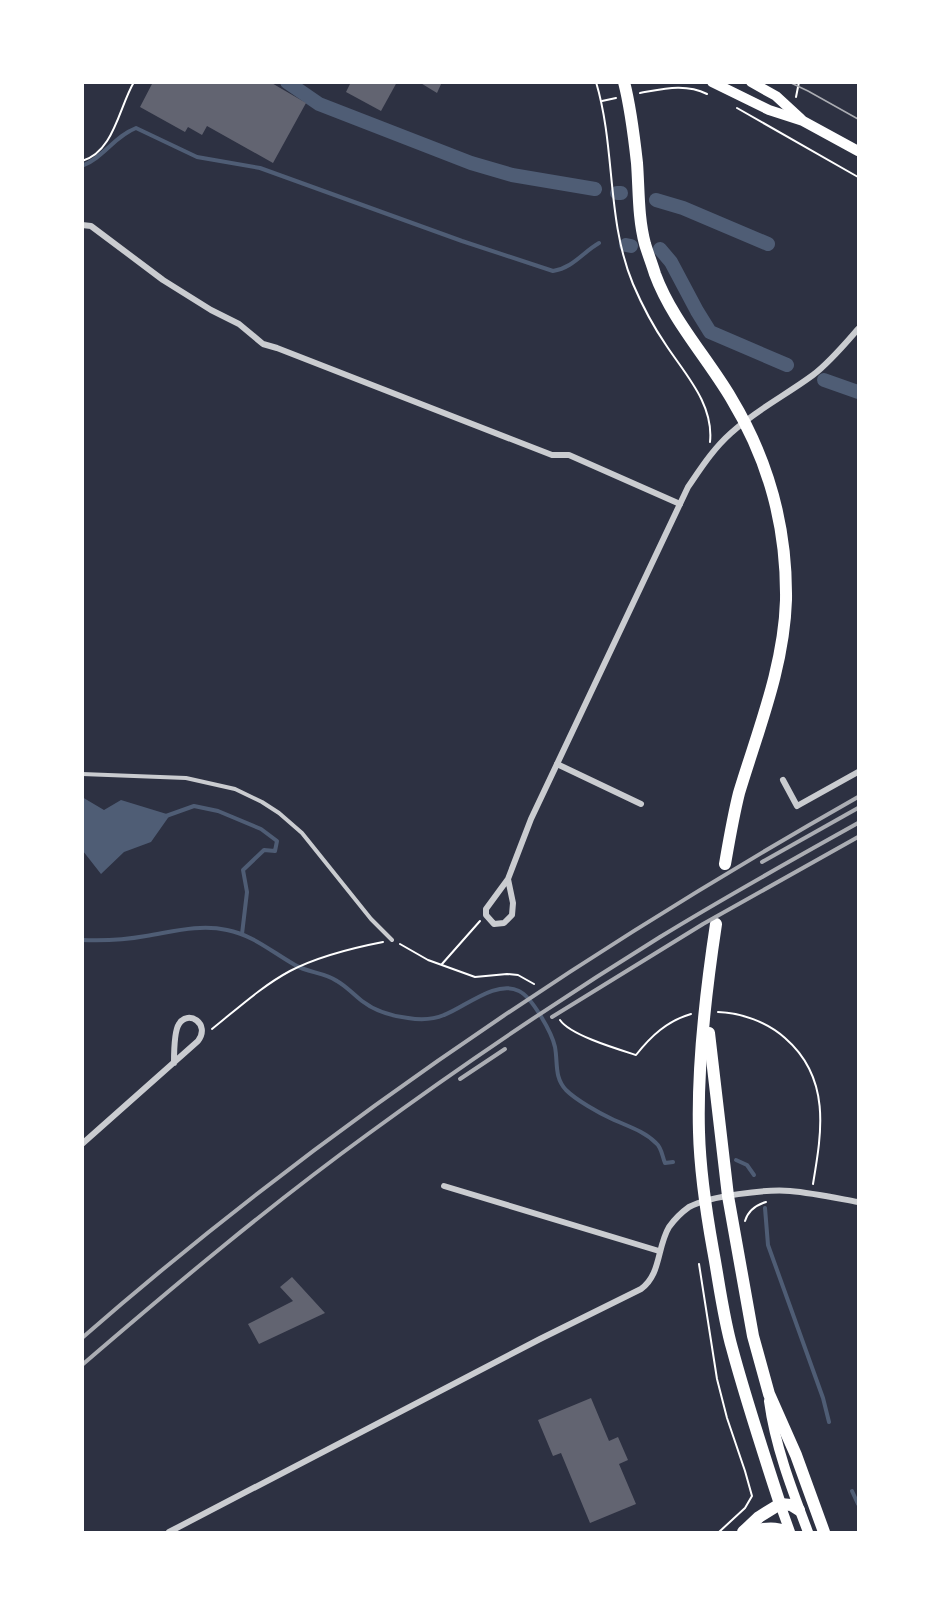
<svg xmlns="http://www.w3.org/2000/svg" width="941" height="1615" font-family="'Asap Condensed',sans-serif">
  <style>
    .water { fill: #4f5d75 }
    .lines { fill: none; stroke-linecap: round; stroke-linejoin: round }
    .stream { stroke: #4f5d75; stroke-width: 4 }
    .canal { stroke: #4f5d75; stroke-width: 14 }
    .building { fill: #626471 }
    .path { stroke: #fff; stroke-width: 2 }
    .service { stroke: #caccd0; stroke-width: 4 }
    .minor { stroke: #caccd0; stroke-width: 6 }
    .secondary { stroke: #fff; stroke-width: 10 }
    .primary { stroke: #fff; stroke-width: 12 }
    .tram { stroke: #abadb3; stroke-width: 1.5 }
    .rail { stroke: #abadb3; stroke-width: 4 }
  </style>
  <rect width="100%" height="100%" fill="#2d3142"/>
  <path class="water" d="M82,797L104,810L121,800L170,815L151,842L124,852L101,874L83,851Z"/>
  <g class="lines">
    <g class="stream">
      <path d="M82,166C103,158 115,136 136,128L197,157L260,168L462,241L553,271C573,268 583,252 599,243"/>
      <path d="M166,816L194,806L218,811L261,829L277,841L275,851L264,850L243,870L247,892L242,934"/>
      <path d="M82,940C105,941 124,940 146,936C172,932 199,924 227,930C253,935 272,952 295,965C308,973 324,972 337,981C346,986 353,994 362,1001C375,1011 391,1016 408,1018C420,1020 432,1020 444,1015C464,1008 496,979 519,991C532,997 552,1033 555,1047C558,1063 554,1077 566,1090C576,1100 599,1113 612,1119C627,1126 644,1131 656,1143C662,1148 662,1156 665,1163L673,1162"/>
      <path d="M736,1160L747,1165L754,1175"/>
      <path d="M765,1208L768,1245L823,1398L829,1422"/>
      <path d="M852,1491L858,1504"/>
    </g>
    <g class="canal">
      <path d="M287,82L319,104L471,163L512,175L595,189"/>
      <path d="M617,193H621"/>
      <path d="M656,200L683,208L768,244"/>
      <path d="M626,245L631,246"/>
      <path d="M660,249L671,262L697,311L710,332L787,365"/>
      <path d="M824,380L858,392"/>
    </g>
  </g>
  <g class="building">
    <path d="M153,82H237L240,84L241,82H270L306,103L273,163L207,126L202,135L188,127L185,132L140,107Z"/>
    <path d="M351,82H397L381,111L346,92Z"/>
    <path d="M419,82H442L437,93Z"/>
    <path d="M292,1277L325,1313L259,1344L248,1324L293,1301L280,1287Z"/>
    <path d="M591,1398L609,1441L618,1437L628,1460L619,1464L636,1504L590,1523L561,1453L553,1456L538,1420Z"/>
  </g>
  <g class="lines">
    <g class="path">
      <path d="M596,82C616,149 606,219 633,284C642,305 653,326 666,345C685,374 714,404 710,442"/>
      <path d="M640,93C663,89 685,83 707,94"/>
      <path d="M796,97L799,82"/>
      <path d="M602,101L616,98"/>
      <path d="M737,108L858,177"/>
      <path d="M82,161C114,152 119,107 134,82"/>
      <path d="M400,944L428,960L475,977L507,974L518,975L534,984"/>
      <path d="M442,964L480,921"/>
      <path d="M718,1012C742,1013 767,1022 785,1038C831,1078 822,1131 813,1184"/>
      <path d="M560,1020C570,1035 617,1049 636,1055C651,1036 667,1021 691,1014"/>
      <path d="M212,1029C237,1009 262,986 290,971C319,956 352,948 383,942"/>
      <path d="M745,1221C748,1211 756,1205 766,1202"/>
      <path d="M699,1264L717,1379L727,1418L745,1471L752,1496L745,1508L719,1532"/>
    </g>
    <path class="service" d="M82,774L186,778L235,789L262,802L279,813L302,833L371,919L392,940"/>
    <g class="minor">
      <path d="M82,225L91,226L163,280L211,310L239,324L263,344L277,348L552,455H569L680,504"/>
      <path d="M557,764L641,804"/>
      <path d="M783,780L797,806L858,772"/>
      <path d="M508,879L513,903L512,915L504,923L494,924L486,915V909L508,879L531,819L688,487C701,468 713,449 731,433C756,410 786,395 813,375C830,362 844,345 858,329"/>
      <path d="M82,1144L198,1041C211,1024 188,1009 179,1024C174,1031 174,1053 174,1063"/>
      <path d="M444,1186L659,1251"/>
      <path d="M169,1532L540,1339L641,1289C661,1275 657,1247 669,1227C674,1220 682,1212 689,1207C710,1196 766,1189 790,1191C813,1193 836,1198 858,1202"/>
    </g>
    <g class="secondary">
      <path d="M712,82L769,110L803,121L858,151"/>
      <path d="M751,82L776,96L801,119"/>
      <path d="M769,1401C775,1446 792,1490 808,1532"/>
      <path d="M780,1504L790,1532"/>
    </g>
    <g class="primary">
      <path d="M624,82C631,109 634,136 637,163C639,190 638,218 645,244C648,254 652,264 655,274C672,320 706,356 731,398C769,461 787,526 786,600C784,667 758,730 739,793C733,817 729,841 725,864"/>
      <path d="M716,924C706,990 697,1065 699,1132C700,1171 706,1211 713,1250C719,1282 723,1316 732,1348C746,1400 763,1452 780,1504"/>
      <path d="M709,1033L728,1196L753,1336L769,1394L796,1455L824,1532"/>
      <path d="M780,1504L791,1505L799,1510"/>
      <path d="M743,1532L759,1517L780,1504"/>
      <path d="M751,1532C763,1528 775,1526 787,1532"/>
    </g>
    <path class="tram" d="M789,82L808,91L858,119"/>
    <g class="rail">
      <path d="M762,862L858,808"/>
      <path d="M552,1017L703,924L858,837"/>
      <path d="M460,1079L505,1049"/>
      <path d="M82,1338C321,1129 583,953 858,797"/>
      <path d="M82,1365C175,1285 269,1206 368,1134C462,1065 560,999 660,937C725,897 792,860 858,823"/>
    </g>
  </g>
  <rect width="941" height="1615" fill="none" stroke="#ffffff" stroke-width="168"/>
</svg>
